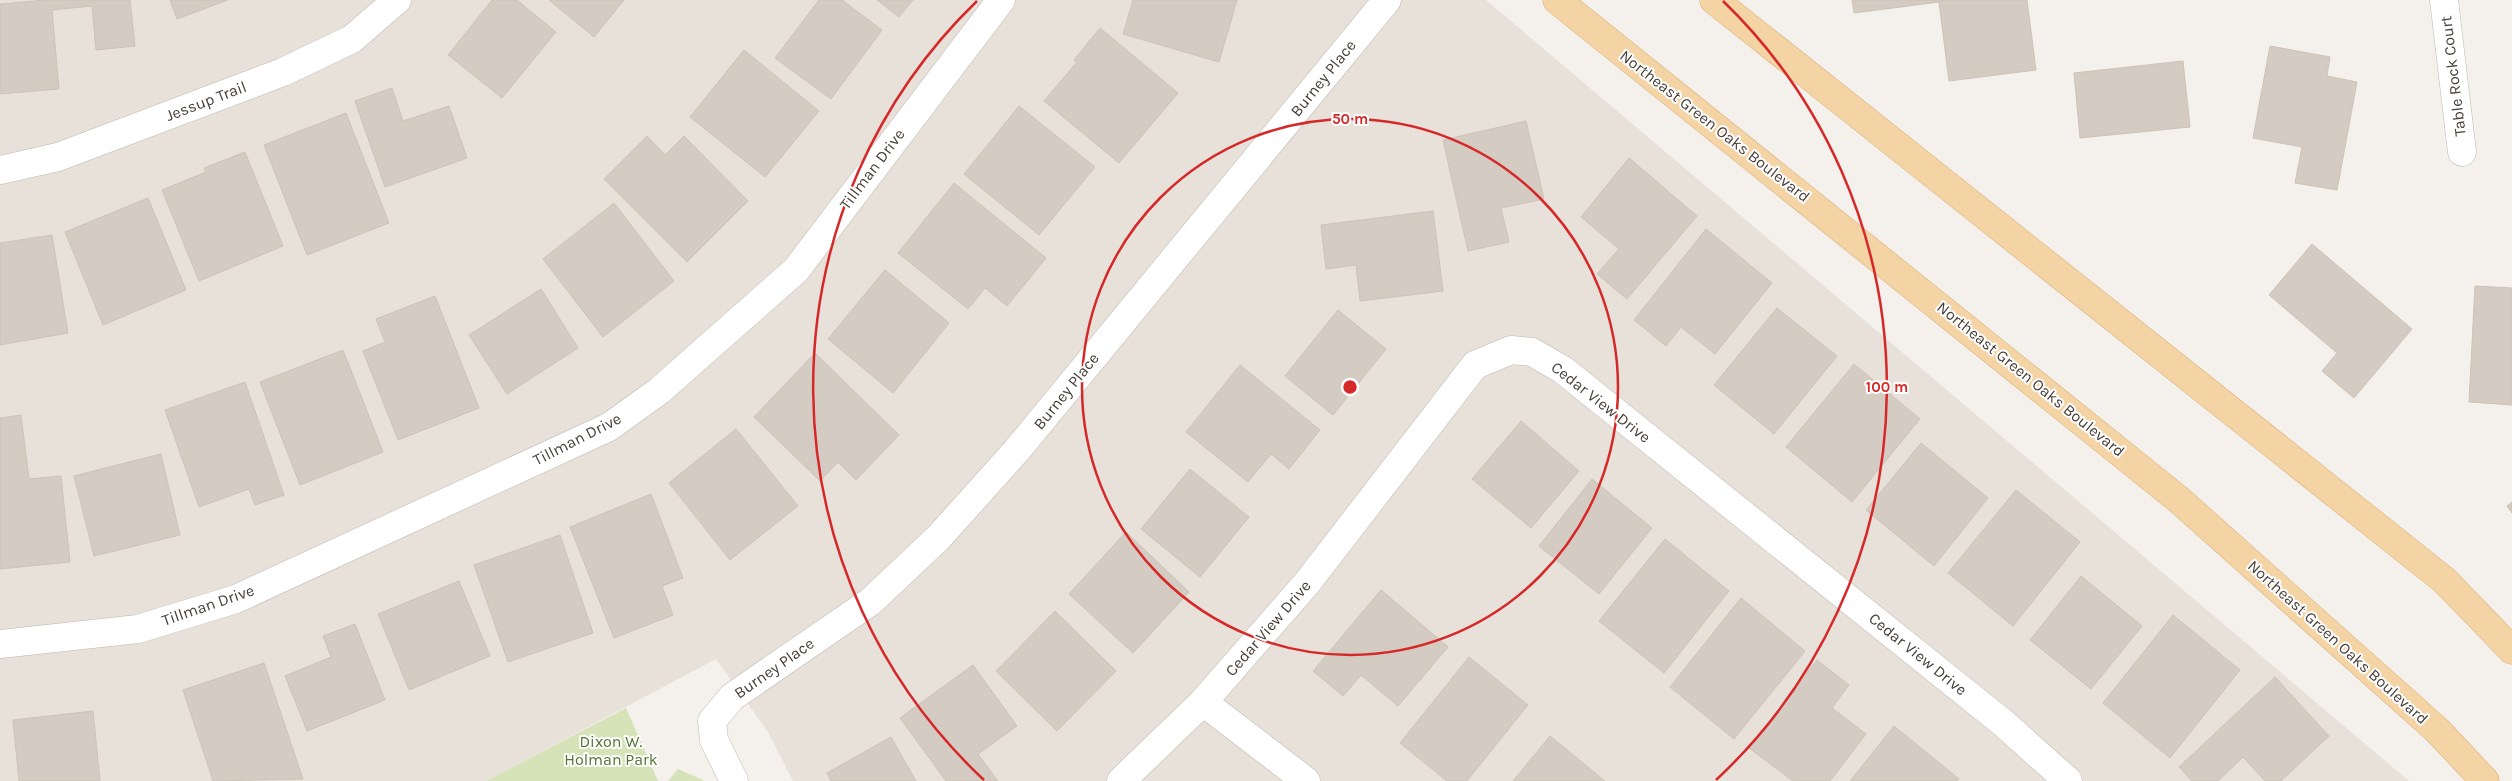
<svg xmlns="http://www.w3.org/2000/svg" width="2512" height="781" font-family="Karla,sans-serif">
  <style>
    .residential { fill: #e7e1da }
    .green { fill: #d6e3b9 }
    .building { fill: #d4cbc2; stroke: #cec2b6 }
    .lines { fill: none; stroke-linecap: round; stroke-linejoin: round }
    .minor-casing { stroke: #bfb7af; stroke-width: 29 }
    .major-casing { stroke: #d8ae76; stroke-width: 29 }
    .minor { stroke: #fff; stroke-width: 28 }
    .major { stroke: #f4d3a5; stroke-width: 28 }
    .ring { fill: none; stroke: #d62828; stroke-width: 2.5 }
    .labels { text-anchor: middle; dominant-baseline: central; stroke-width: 4; stroke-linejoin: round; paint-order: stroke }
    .street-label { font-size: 16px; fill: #48403a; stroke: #fff }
    .park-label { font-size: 16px; fill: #537433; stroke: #fff }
    .centre { fill: #d62828; stroke: #fff; stroke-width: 2.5 }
    .ring-label { font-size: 15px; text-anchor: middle; font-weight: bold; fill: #d62828; stroke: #fff; stroke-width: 4; stroke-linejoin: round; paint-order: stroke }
  </style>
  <rect width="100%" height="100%" fill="#f4f0eb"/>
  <path class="residential" d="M0,0H1486L2409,781H793L768,732L716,659L486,781H0Z"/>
  <g class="green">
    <path d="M626,708L658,781H486Z"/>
    <path d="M678,769L703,780L704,781H668Z"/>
  </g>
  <g class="building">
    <path d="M46,0H130L135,46L96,50L92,6L52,10L59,89L0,94V4Z"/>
    <path d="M170,0H228L177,19Z"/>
    <path d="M492,0H517L556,32L502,98L448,55Z"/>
    <path d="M549,0H624L594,37Z"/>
    <path d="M819,0H842L882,30L831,99L775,58Z"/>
    <path d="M877,0H913L899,17Z"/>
    <path d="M1133,0H1237L1219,62L1123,34Z"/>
    <path d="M1852,0H2027L2036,70L1949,81L1939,2L1854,13Z"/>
    <path d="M1100,28L1178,93L1119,163L1044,101L1077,62L1074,60Z"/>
    <path d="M2270,46L2330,57L2327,76L2357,82L2337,190L2295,183L2302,147L2253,138Z"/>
    <path d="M744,50L819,111L765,177L690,117Z"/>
    <path d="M2183,61L2190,127L2080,138L2074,73Z"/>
    <path d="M392,88L403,121L449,106L467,158L385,187L355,101Z"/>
    <path d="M1019,106L1095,167L1039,235L964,174Z"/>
    <path d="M346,113L389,223L307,255L264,145Z"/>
    <path d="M1526,121L1544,199L1501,208L1509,242L1468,251L1443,140Z"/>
    <path d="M647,136L665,155L684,136L748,201L687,262L604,179Z"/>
    <path d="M245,152L283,246L199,281L162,190L206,172L204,168Z"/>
    <path d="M1629,158L1697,216L1627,299L1597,274L1619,249L1581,217Z"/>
    <path d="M954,183L1046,258L1007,306L985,288L968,309L898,253Z"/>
    <path d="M148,198L186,290L103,325L65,232Z"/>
    <path d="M614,203L674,281L603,337L543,259Z"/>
    <path d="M1433,211L1443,291L1360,301L1356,265L1326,269L1321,225Z"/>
    <path d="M1706,229L1772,283L1715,354L1681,327L1666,346L1634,320Z"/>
    <path d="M52,235L68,333L0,345V243Z"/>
    <path d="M2312,244L2412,329L2354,398L2322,371L2337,353L2269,295Z"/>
    <path d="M885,270L949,323L893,393L828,339Z"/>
    <path d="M2475,286L2512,288V405L2469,402Z"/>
    <path d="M541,289L578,348L507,394L469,335Z"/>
    <path d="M435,296L479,408L398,440L363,351L385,342L376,319Z"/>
    <path d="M1777,308L1837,356L1774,434L1714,385Z"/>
    <path d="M1338,310L1386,349L1333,415L1285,376Z"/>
    <path d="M343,350L383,452L300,485L260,382Z"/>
    <path d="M815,353L899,435L856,480L838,462L820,481L754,417Z"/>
    <path d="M1854,364L1920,419L1852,502L1786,447Z"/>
    <path d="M1240,365L1320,430L1289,469L1271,454L1248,482L1186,432Z"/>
    <path d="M245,382L284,495L255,505L249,489L199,507L165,410Z"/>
    <path d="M21,415L29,479L61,476L70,562L0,569V418Z"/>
    <path d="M1521,421L1579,471L1531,528L1472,479Z"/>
    <path d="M736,429L798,506L730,560L669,483Z"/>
    <path d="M1921,443L1988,498L1934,566L1866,510Z"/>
    <path d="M161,454L180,535L94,556L74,476Z"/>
    <path d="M1190,469L1249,517L1200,577L1141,529Z"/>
    <path d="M1592,479L1652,528L1599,594L1539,546Z"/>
    <path d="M2016,490L2080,542L2013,626L1948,573Z"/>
    <path d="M651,494L683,578L662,586L673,615L614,638L570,527Z"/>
    <path d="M2512,502V513L2507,506Z"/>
    <path d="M1126,532L1189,592L1133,653L1069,594Z"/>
    <path d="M560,535L593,633L508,662L474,565Z"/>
    <path d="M1665,539L1729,591L1664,673L1599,621Z"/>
    <path d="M2081,576L2142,626L2091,689L2030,640Z"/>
    <path d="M459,581L490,656L409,690L378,614Z"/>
    <path d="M1381,590L1448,647L1398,706L1361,675L1343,696L1313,671Z"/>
    <path d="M1741,598L1805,651L1734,739L1670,687Z"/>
    <path d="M1055,611L1116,671L1057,731L996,671Z"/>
    <path d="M2173,615L2240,670L2170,758L2103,703Z"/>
    <path d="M355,624L385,700L307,731L285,676L331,657L323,636Z"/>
    <path d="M1469,657L1528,705L1467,781H1447L1400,743Z"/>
    <path d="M1817,660L1849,685L1832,708L1866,734L1830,781H1793L1749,748Z"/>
    <path d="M264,663L303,779L213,781L183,690Z"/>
    <path d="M973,665L1017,726L978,754L998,781H946L900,718Z"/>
    <path d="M2275,677L2329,736L2281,781H2265L2243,757L2218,781H2192L2179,767Z"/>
    <path d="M93,711L100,781H19L13,720Z"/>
    <path d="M1894,726L1959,779L1957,781H1850Z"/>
    <path d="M1550,736L1605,781H1513Z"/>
    <path d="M891,737L916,781H831L827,773Z"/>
  </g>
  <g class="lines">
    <g class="minor-casing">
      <g id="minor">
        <path d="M2444,0L2462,152"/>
        <path d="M0,170L58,157L283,72L352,39L397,0"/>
        <path d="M0,644L138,629L236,599L609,427L659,391L796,270L1001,0"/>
        <path d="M1203,702L1306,781"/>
        <path d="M734,781L714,740L712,721L732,697L870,602L939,537L1017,450L1387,0"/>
        <path d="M1121,781L1203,702L1307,583L1475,365L1511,350L1532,352L1563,370L2002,722L2068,781"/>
      </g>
    </g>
    <g class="major-casing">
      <g id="major">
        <path d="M1557,0L2178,499L2437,730L2485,781"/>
        <path d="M1714,0L2444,580L2512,650"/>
      </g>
    </g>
    <use href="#minor" class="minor"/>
    <use href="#major" class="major"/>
  </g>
  <g class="ring">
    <circle cx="1350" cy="387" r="268"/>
    <path d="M984 780A537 537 0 0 1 977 1M1723 1A537 537 0 0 1 1716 780"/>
  </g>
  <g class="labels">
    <g class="street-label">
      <text transform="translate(2453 76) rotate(-97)">Table Rock Court</text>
      <text transform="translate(1323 78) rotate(-51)">Burney Place</text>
      <text transform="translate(206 101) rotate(-21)">Jessup Trail</text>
      <text transform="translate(1715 126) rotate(38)">Northeast Green Oaks Boulevard</text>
      <text transform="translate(872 169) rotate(-53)">Tillman Drive</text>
      <text transform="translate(2031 379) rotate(39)">Northeast Green Oaks Boulevard</text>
      <text transform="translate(1066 391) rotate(-51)">Burney Place</text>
      <text transform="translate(1601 402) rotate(38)">Cedar View Drive</text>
      <text transform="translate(577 439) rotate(-27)">Tillman Drive</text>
      <text transform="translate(208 605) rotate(-19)">Tillman Drive</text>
      <text transform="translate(1268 628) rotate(-49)">Cedar View Drive</text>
      <text transform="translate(2338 642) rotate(42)">Northeast Green Oaks Boulevard</text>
      <text transform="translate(1918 654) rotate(39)">Cedar View Drive</text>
      <text transform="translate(774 668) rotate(-35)">Burney Place</text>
    </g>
    <g class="park-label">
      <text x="611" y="741">Dixon W.<tspan x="611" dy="18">Holman Park</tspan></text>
    </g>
  </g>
  <circle cx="1350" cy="387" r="8" class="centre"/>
  <g class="ring-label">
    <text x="1350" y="124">50 m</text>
    <text x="1887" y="392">100 m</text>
  </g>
</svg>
